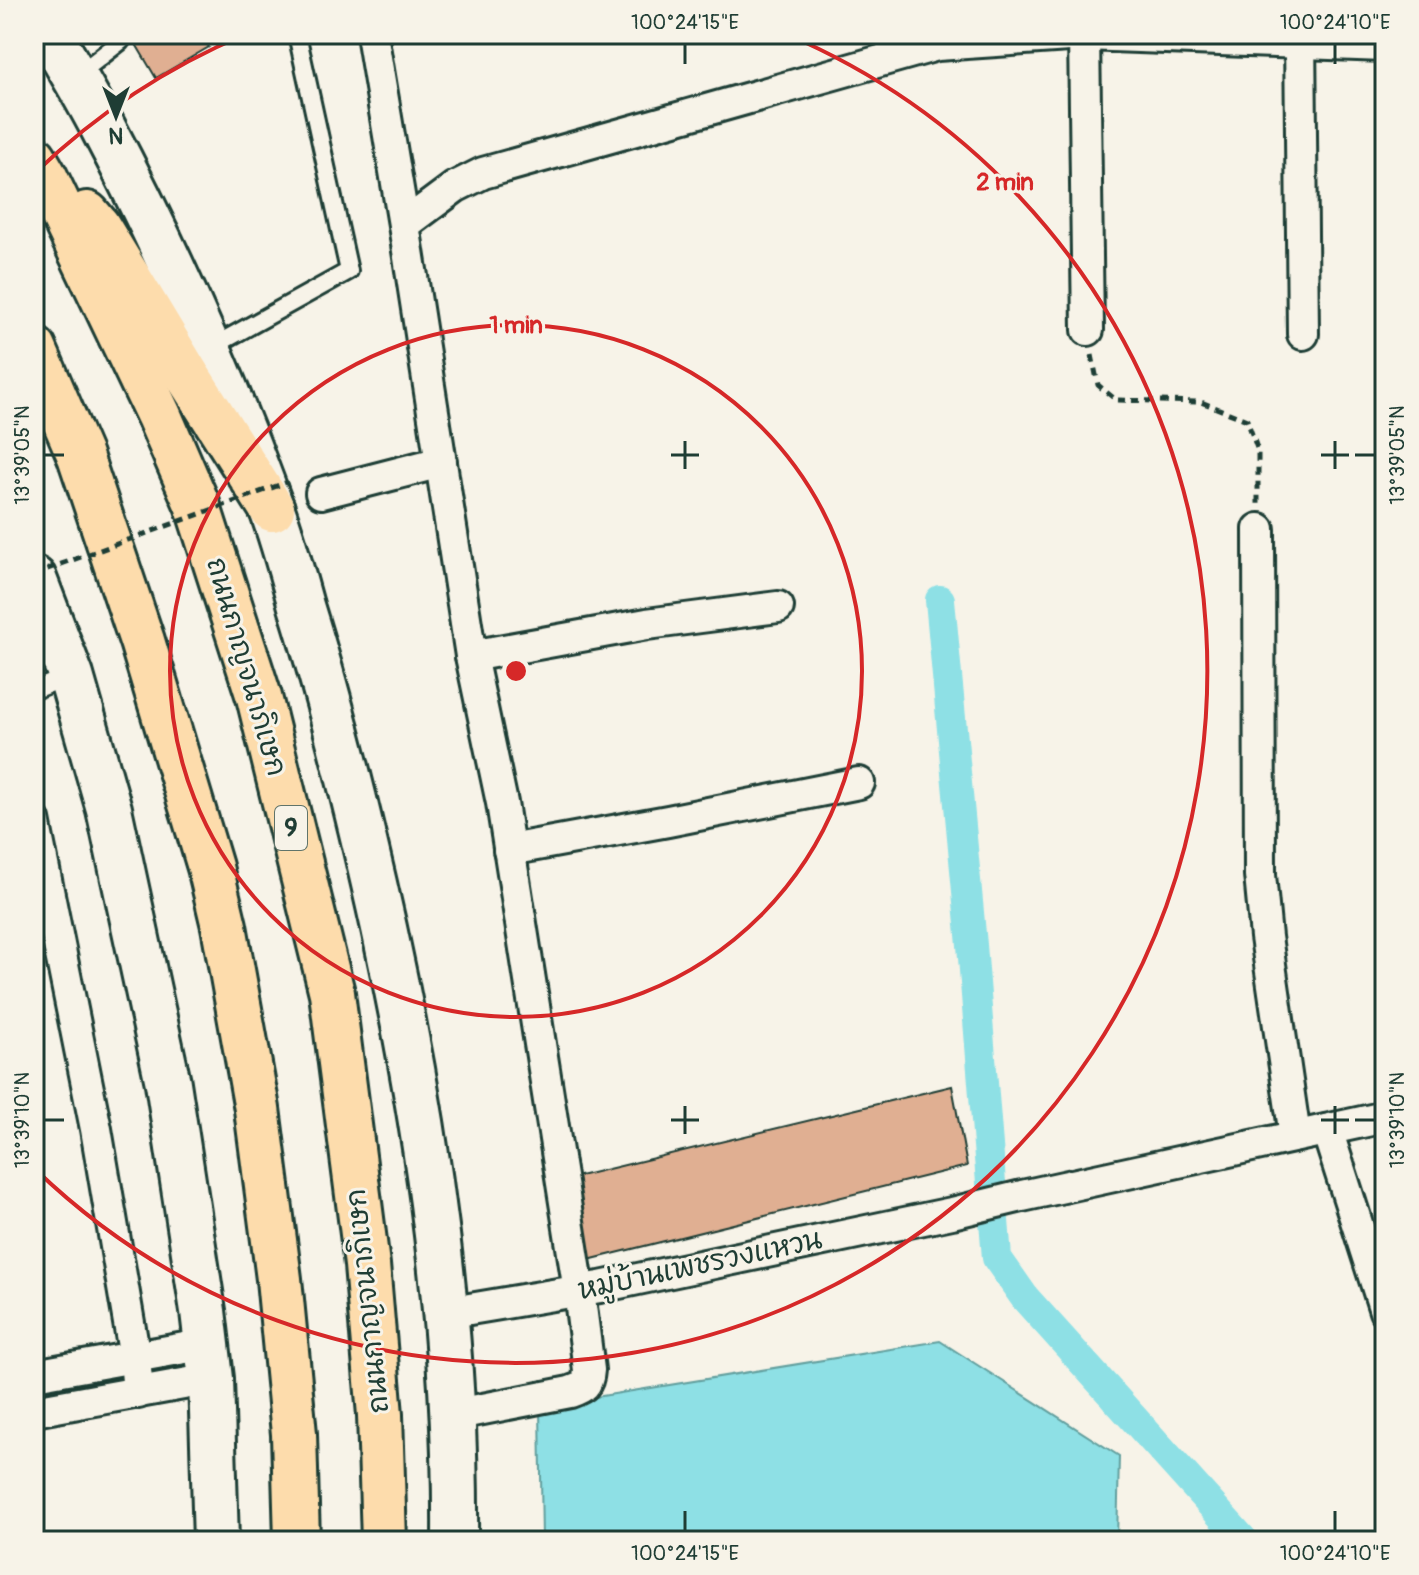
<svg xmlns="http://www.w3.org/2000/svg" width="1419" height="1575" font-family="Pangolin,'Playpen Sans Thai',sans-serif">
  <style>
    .water { fill: #8ee0e5; stroke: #629f9e; stroke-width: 2 }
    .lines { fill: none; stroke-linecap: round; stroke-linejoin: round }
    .canal { stroke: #8ee0e5; stroke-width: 30 }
    .building { fill: #e0af92; stroke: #1f3d34; stroke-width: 2 }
    .lane-casing { stroke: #1f3d34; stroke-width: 22 }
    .street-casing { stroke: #1f3d34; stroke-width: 36 }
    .secondary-casing { stroke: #1f3d34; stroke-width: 50 }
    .highway-casing { stroke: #1f3d34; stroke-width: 50 }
    .path { stroke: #1f3d34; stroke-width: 5; stroke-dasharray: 8 6; stroke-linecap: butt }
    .lane { stroke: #f7f3e8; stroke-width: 16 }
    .street { stroke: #f7f3e8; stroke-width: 30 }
    .secondary { stroke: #f7f3e8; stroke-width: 44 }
    .highway { stroke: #fddcac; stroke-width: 44 }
    .path-bridge { stroke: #1f3d34; stroke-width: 5; stroke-dasharray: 8 6; stroke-linecap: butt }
    .ticks { fill: none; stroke: #1f3d34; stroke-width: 3 }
    .ring { fill: none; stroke: #d62828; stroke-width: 4 }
    .labels { text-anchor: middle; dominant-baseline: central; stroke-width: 6; stroke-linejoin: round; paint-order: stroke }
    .shield { fill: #f7f3e8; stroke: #60746a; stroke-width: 2 }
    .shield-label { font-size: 26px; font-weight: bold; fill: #1f3d34 }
    .street-label { font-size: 28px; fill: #1f3d34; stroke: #f7f3e8 }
    .centre { fill: #d62828; stroke: #f7f3e8; stroke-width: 4 }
    .ring-label { font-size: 24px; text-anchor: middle; font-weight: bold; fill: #d62828; stroke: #f7f3e8; stroke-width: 6; stroke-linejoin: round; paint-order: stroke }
    .neatline { fill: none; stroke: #1f3d34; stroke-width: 3 }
    .ticks-label { font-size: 20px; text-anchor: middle; fill: #1f3d34 }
  </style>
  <rect width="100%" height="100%" fill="#f7f3e8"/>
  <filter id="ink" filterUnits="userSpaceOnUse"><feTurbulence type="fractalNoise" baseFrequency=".0125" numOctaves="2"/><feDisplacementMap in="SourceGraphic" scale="16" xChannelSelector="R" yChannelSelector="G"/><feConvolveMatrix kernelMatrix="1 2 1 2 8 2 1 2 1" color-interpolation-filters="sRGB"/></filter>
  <g filter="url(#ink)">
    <path class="water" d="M940,1341L1119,1456L1117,1541H542L540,1406Z"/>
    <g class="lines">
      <path class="canal" d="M940,600L972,945L997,1258L1025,1298L1244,1541"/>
    </g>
    <g class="building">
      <path d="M130,34H205L210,41L206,43L209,47L156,78Z"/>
      <path d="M952,1086L967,1166L584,1261L575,1177Z"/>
    </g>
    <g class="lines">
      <g class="lane-casing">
        <g id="lane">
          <path d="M75,77L121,41L116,34"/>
          <path d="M210,348L349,271L297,34"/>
          <path d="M34,690L69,676"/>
        </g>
      </g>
      <g class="street-casing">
        <g id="street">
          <path d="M372,34L404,225L471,656L502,803L579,1291L589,1370C588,1385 584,1387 570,1392L452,1415"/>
          <path d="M1084,34L1088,330"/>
          <path d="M1300,34L1303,334"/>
          <path d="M404,225L455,187L483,173L937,45L1084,35L1385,46"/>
          <path d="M321,493L441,462"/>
          <path d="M1259,529L1260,875L1266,937L1295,1136"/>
          <path d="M471,656L647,624L778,607"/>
          <path d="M34,820L96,1129L135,1358L138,1393"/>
          <path d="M509,850L668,821L859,783"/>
          <path d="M1327,1130L1385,1311"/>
          <path d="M446,1313L600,1287L952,1213L1022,1196L1385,1117"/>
          <path d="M34,1375L207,1344"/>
          <path d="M34,1411L211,1379"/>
        </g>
      </g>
      <g class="secondary-casing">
        <g id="secondary">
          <path d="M50,34C67,64 85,93 101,124C166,247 223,376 271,507C283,539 292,573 301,606C334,712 360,820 384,928C428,1130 457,1334 455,1541"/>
          <path d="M34,579L71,676L109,809L168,1083L203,1311L211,1379L216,1541"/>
        </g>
      </g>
      <g class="highway-casing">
        <g id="highway">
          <path d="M34,158L45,177L159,416L197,504L259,697L332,993L367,1265L380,1415L384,1541"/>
          <path d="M87,214L98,227L186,373L272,509"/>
          <path d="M34,349L80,456L142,641L210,867L224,926L257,1109L279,1279L294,1434L297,1541"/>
        </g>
      </g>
      <path class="path" d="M1092,355L1098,385L1116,400L1201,402L1247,420L1258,451V504"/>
      <use href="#lane" class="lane"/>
      <use href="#street" class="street"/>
      <use href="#secondary" class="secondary"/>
      <use href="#highway" class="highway"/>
      <path class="path-bridge" d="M34,574L288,482"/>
    </g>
  </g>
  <path class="ticks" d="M685,44V64M1335,44V64M685,441V469M1335,441V469M44,455H64M671,455H699M1321,455H1349M1355,455H1375M685,1106V1134M1335,1106V1134M44,1120H64M671,1120H699M1321,1120H1349M1355,1120H1375M685,1511V1531M1335,1511V1531"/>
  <g class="ring">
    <circle cx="516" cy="671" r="346"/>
    <path d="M35 173A692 692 0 0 1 246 34M786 34A692 692 0 1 1 35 1169"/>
  </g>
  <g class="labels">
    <rect class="shield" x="275" y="806" width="32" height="44" rx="6"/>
    <g class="shield-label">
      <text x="291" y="828">9</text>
    </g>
    <g class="street-label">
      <text transform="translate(246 667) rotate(74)">ถนนกาญจนาภิเษก</text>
      <text transform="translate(700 1265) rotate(-12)">หมู่บ้านเพชรวงแหวน</text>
      <text transform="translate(368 1301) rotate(-96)">ถนนกาญจนาภิเษก</text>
    </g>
  </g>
  <circle cx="516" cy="671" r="12" class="centre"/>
  <g class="ring-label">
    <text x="1005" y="190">2 min</text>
    <text x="516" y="333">1 min</text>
  </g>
  <rect width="1419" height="1575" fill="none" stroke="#f7f3e8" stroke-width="88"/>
  <g transform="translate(116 116) rotate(180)" stroke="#f7f3e8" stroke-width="6" paint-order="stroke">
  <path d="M0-6L14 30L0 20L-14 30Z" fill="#1f3d34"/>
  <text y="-12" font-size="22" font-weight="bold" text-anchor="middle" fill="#1f3d34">N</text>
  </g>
  <rect x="44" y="44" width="1331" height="1487" class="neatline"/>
  <g class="ticks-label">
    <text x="685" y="29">100°24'15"E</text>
    <text x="1335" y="29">100°24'10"E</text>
    <text transform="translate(1397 455) rotate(-90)" y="7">13°39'05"N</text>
    <text transform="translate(22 455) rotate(-90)" y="7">13°39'05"N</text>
    <text transform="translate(1397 1120) rotate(-90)" y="7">13°39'10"N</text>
    <text transform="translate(22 1120) rotate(-90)" y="7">13°39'10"N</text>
    <text x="685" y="1560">100°24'15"E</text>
    <text x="1335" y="1560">100°24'10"E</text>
  </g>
</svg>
